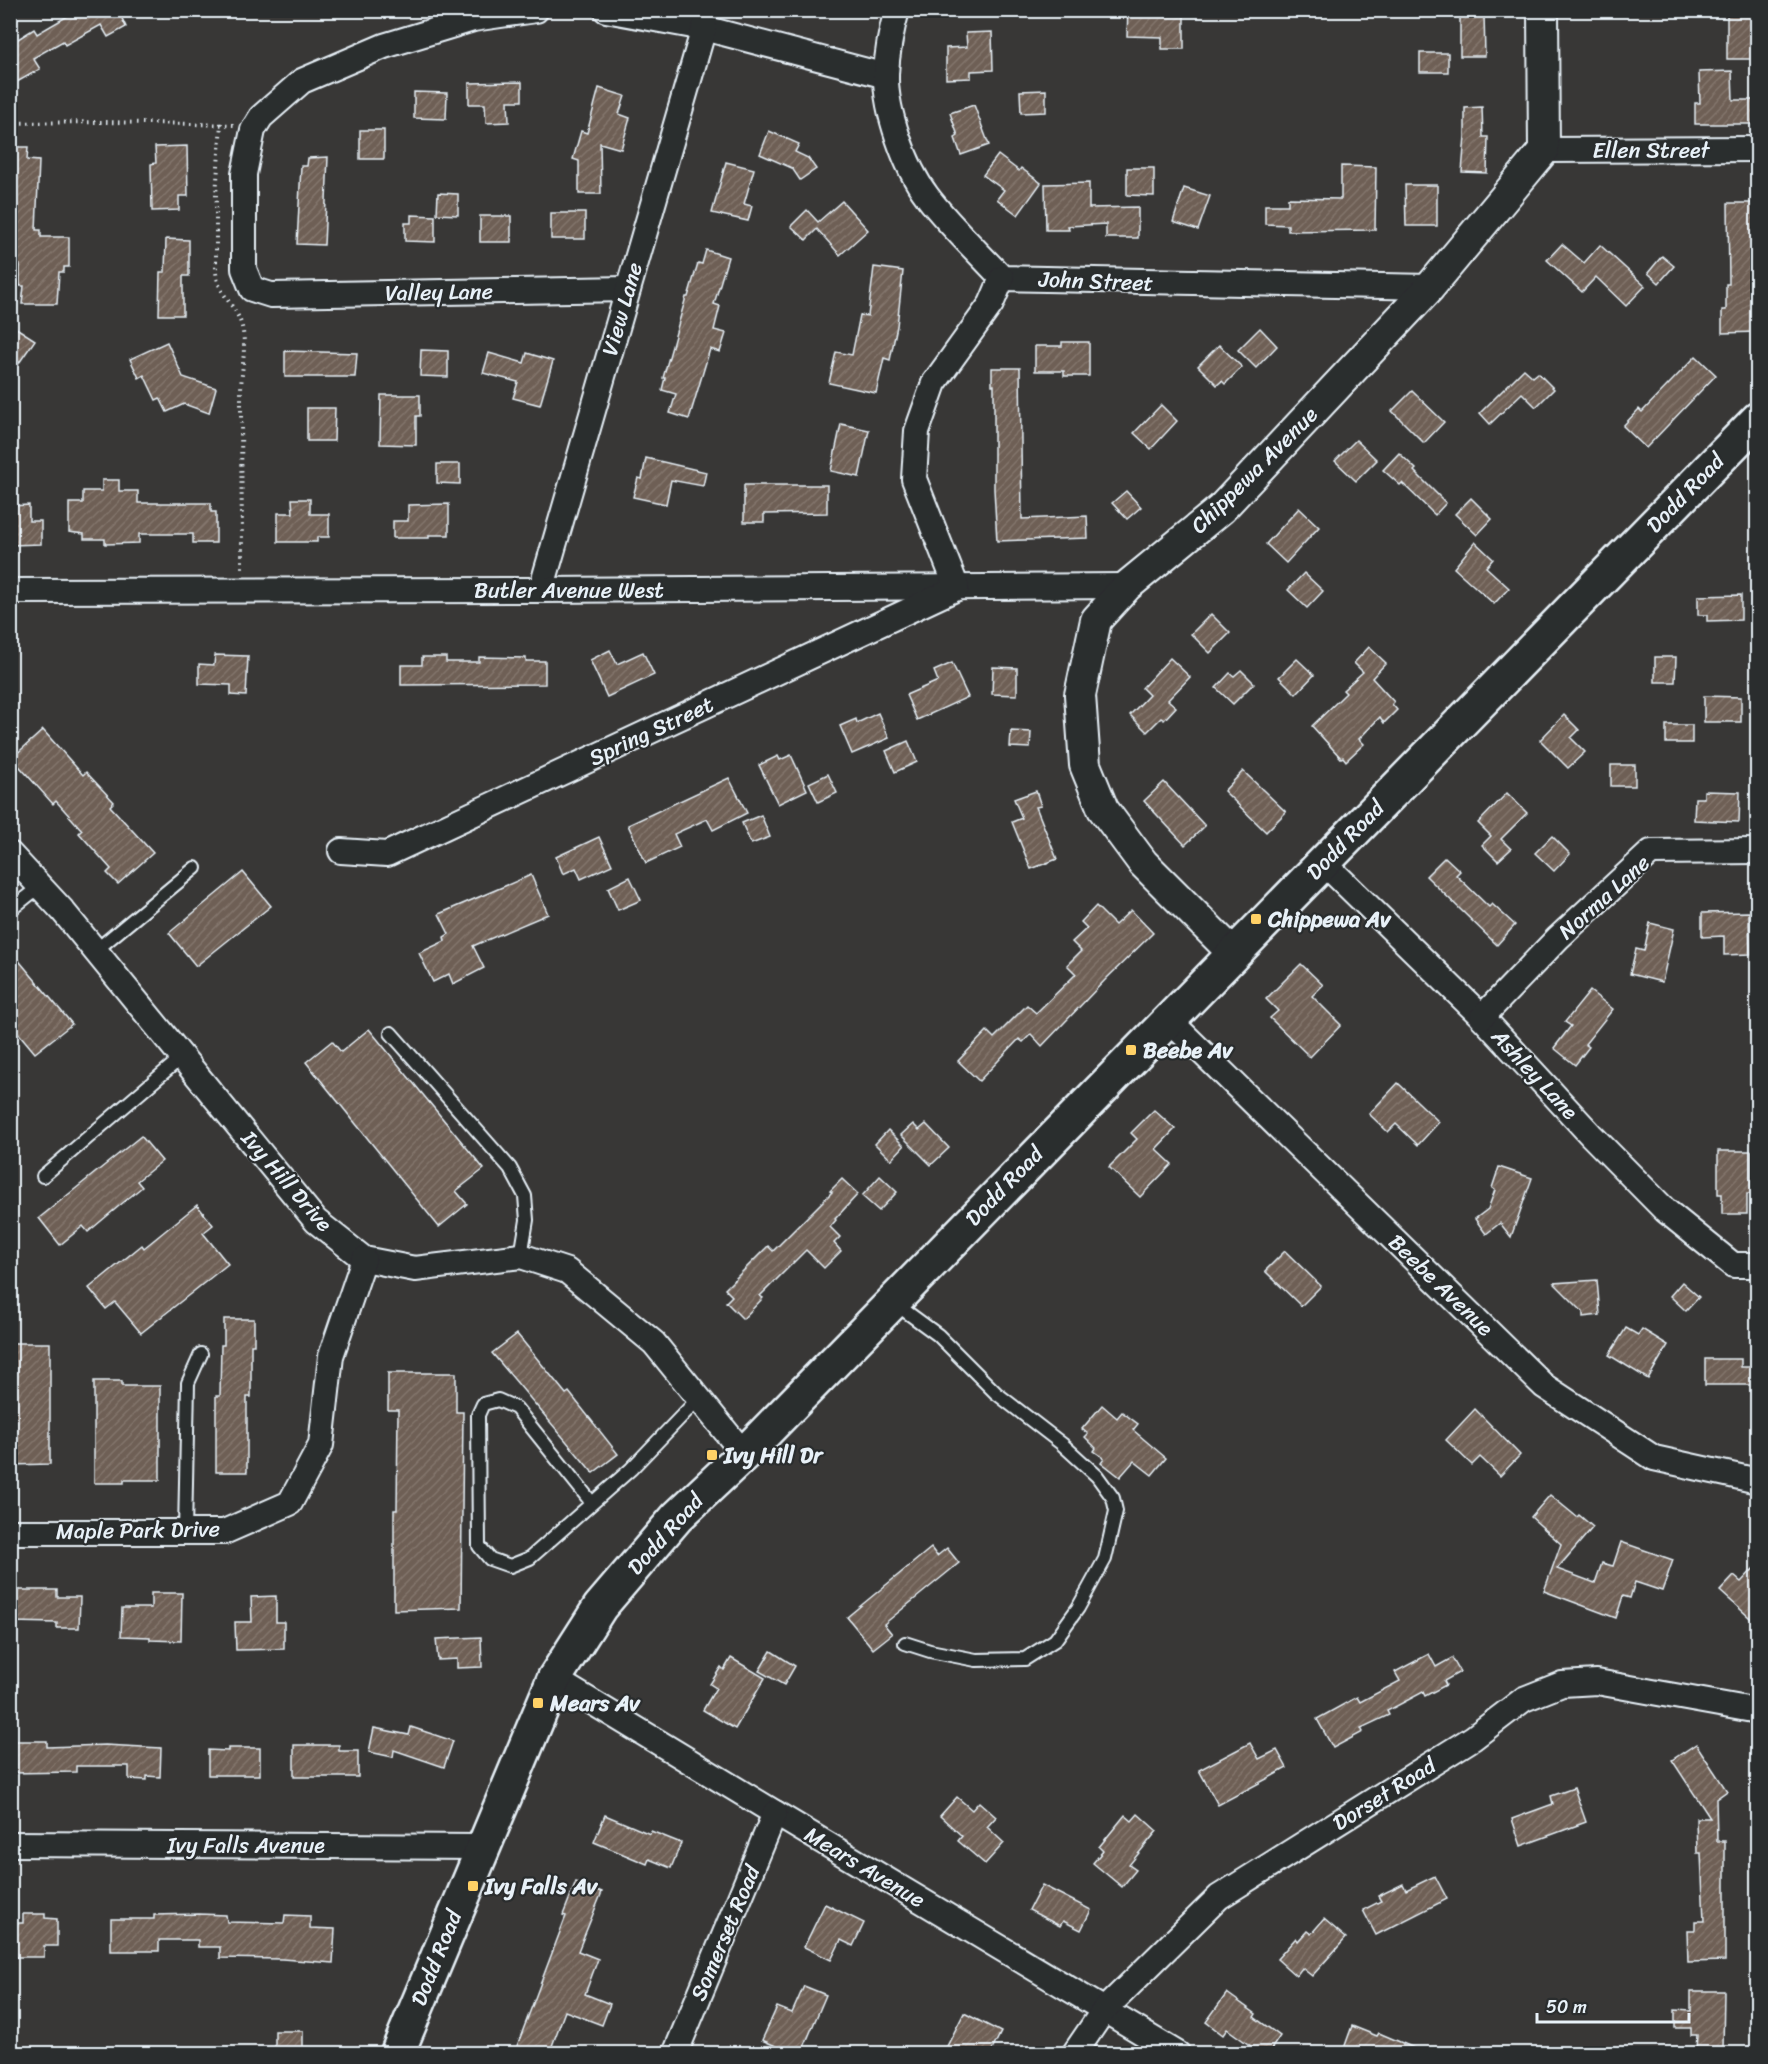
<svg xmlns="http://www.w3.org/2000/svg" width="1768" height="2064" font-family="Sriracha,sans-serif">
  <style>
    .building { fill: url(#building-hatch); stroke: #e8f1f8; stroke-width: 1.5 }
    .lines { fill: none; stroke-linecap: round; stroke-linejoin: round }
    .service-casing { stroke: #e8f1f8; stroke-width: 16 }
    .minor-casing { stroke: #e8f1f8; stroke-width: 28 }
    .tertiary-casing { stroke: #e8f1f8; stroke-width: 34 }
    .secondary-casing { stroke: #e8f1f8; stroke-width: 38 }
    .path { stroke: #e8f1f8; stroke-width: 4; stroke-dasharray: 1.5 4.5; stroke-linecap: butt }
    .service { stroke: #2a2d2e; stroke-width: 12 }
    .minor { stroke: #2a2d2e; stroke-width: 24 }
    .tertiary { stroke: #2a2d2e; stroke-width: 30 }
    .secondary { stroke: #2a2d2e; stroke-width: 33 }
    .poi-dot { fill: #ffd166; stroke: #2a2d2e; stroke-width: 2 }
    .labels { text-anchor: middle; dominant-baseline: central; stroke-width: 4.5; stroke-linejoin: round; paint-order: stroke }
    .street-label { font-size: 22px; fill: #e8f1f8; stroke: #2a2d2e }
    .poi-label { font-size: 22px; font-weight: bold; fill: #e8f1f8; stroke: #2a2d2e; text-anchor: start }
  </style>
  <defs>
    <pattern id="building-hatch" width="6" height="6" patternUnits="userSpaceOnUse" patternTransform="scale(1.5)"><rect width="6" height="6" fill="#6e5f54"/><path d="M-1 1l2-2M0 6l6-6M5 7l2-2" fill="none" stroke="#83766d"/></pattern>
  </defs>
  <rect width="100%" height="100%" fill="#383736"/>
  <filter id="ink" filterUnits="userSpaceOnUse"><feTurbulence type="fractalNoise" baseFrequency=".0167" numOctaves="2"/><feDisplacementMap in="SourceGraphic" scale="12" xChannelSelector="R" yChannelSelector="G"/><feConvolveMatrix kernelMatrix="1 2 1 2 8 2 1 2 1" color-interpolation-filters="sRGB"/></filter>
  <g filter="url(#ink)">
    <g class="building">
      <path d="M78,10H127L120,14L126,27L108,37L101,25L65,45L63,41L33,58L40,69L10,86V44L34,29L37,34Z"/>
      <path d="M1128,10H1184V49H1162V37L1127,36Z"/>
      <rect x="1727" y="10" width="28" height="49"/>
      <path d="M1484,14L1485,56H1460V15Z"/>
      <path d="M992,32L993,70L971,71V78L946,79V48L967,47L966,33Z"/>
      <rect x="1420" y="53" width="28" height="19"/>
      <path d="M1732,71L1733,100H1757V124H1695V103H1700L1699,72Z"/>
      <path d="M522,82V101H508L509,122L486,123L485,104H469V83Z"/>
      <path d="M599,88L625,96L619,114L630,118L621,149L600,143L601,194H579V161L573,159L581,131L587,133Z"/>
      <path d="M1046,90V112L1021,113L1020,91Z"/>
      <path d="M414,92L447,93L446,119L414,118Z"/>
      <path d="M974,105L989,145L961,155L955,138L958,136L950,113Z"/>
      <path d="M1482,107L1483,137H1488L1487,173L1462,172L1465,136V108Z"/>
      <rect x="360" y="130" width="24" height="29"/>
      <path d="M769,131L799,144L795,152L808,158L816,169L800,180L792,168L760,154Z"/>
      <path d="M187,146L188,196H179V210L152,211L151,164L156,163L155,147Z"/>
      <path d="M10,147H28L27,160L39,161L36,230H41V237H69V267H64V272H59L57,304H22L24,286H20V265H15L16,206H10Z"/>
      <path d="M998,155L1019,171L1021,168L1041,183L1018,215L997,199L1004,190L983,175Z"/>
      <path d="M328,157L324,245L297,244L301,166H307L308,158Z"/>
      <path d="M726,162L754,169L744,204L752,206L748,221L712,213Z"/>
      <path d="M1341,166L1376,167L1375,230L1288,231V225L1265,224V205H1288V198L1341,199Z"/>
      <path d="M1127,168H1154V196L1127,195Z"/>
      <path d="M1089,183V208L1138,207V238H1106V224L1068,226L1069,230H1046L1045,184Z"/>
      <path d="M1405,185H1437V226H1406Z"/>
      <path d="M1184,188L1210,196L1198,230L1173,222Z"/>
      <path d="M438,193L458,194V215L437,214Z"/>
      <path d="M842,201L868,230L840,255L817,229L806,240L791,226L807,210L818,222Z"/>
      <path d="M1728,203H1757V248H1753V284L1754,309H1757V332L1722,333V310H1726V284H1729Z"/>
      <rect x="551" y="213" width="34" height="26"/>
      <path d="M411,215L435,216V242L405,241V223H411Z"/>
      <rect x="480" y="216" width="31" height="26"/>
      <path d="M166,239L189,240V276H183V315H159L160,272H165Z"/>
      <path d="M1562,244L1584,263L1600,245L1645,286L1626,306L1596,277L1582,292L1547,260Z"/>
      <path d="M706,250L728,257L714,304L720,306L714,330L726,333L720,352L710,349L689,419L670,413L676,394L662,390L665,378H663L686,297H688L698,263L702,264Z"/>
      <path d="M1662,256L1674,266L1659,283L1648,273Z"/>
      <path d="M874,267L903,271L897,326L890,360L884,358L876,393L829,383L836,352L852,355L860,315L868,316Z"/>
      <path d="M10,324L35,340L10,376Z"/>
      <path d="M1260,328L1277,346L1256,368L1238,350Z"/>
      <path d="M167,342L183,377L216,388L209,413L184,404L167,412L160,398L156,400L144,375L139,378L130,359Z"/>
      <path d="M1062,342H1089V376H1064V371H1035V346H1062Z"/>
      <path d="M1219,345L1242,367L1225,384L1222,381L1217,385L1198,366Z"/>
      <path d="M421,350L448,351V377L420,376Z"/>
      <path d="M285,351L357,353L355,377H285Z"/>
      <path d="M489,353L524,363L527,353L553,361L540,405L513,398L518,382L483,373Z"/>
      <path d="M1696,356L1716,375L1646,448L1623,426L1639,409L1642,412Z"/>
      <path d="M992,368H1020L1022,519L1087,516L1088,538L997,541L994,489V385H992Z"/>
      <path d="M1524,369L1533,377L1538,373L1554,389L1536,407L1522,393L1490,424L1480,413Z"/>
      <path d="M1412,391L1444,422L1424,443L1392,411Z"/>
      <path d="M381,395H420V416H416V445L380,444Z"/>
      <path d="M1161,405L1177,421L1151,449L1134,433Z"/>
      <path d="M307,408H335L334,441H307Z"/>
      <path d="M841,424L869,430L859,477L831,471Z"/>
      <path d="M1356,440L1377,460L1356,481L1335,461Z"/>
      <path d="M1399,453L1416,469L1414,471L1446,503L1435,515L1402,483L1400,485L1383,470Z"/>
      <path d="M646,458L706,472L703,486L671,480L666,504L633,497L638,478L642,479Z"/>
      <path d="M437,464H460V484L437,483Z"/>
      <path d="M102,480H119V491H138V503H211V512H216V543H193V534H139V543L105,544V539H84V534L69,532V503H83V491H102Z"/>
      <path d="M744,485H827V513L764,514V522H744Z"/>
      <path d="M1126,491L1141,507L1127,519L1112,503Z"/>
      <path d="M1471,498L1492,519L1477,535L1455,514Z"/>
      <path d="M292,499H310V514H329V537H317V542H278V513H293Z"/>
      <path d="M449,504V535H429V538H393V521H408V505Z"/>
      <path d="M29,505V521H41V544L11,545L10,506Z"/>
      <path d="M1299,508L1319,527L1286,563L1266,544Z"/>
      <path d="M1475,542L1493,559L1486,567L1509,588L1494,604L1454,568Z"/>
      <path d="M1304,573L1323,591L1307,608L1288,590Z"/>
      <path d="M1741,595V620L1707,621V615H1698V596Z"/>
      <path d="M1211,614L1230,633L1210,653L1191,634Z"/>
      <path d="M1369,647L1386,663L1372,678L1394,702L1392,704L1397,710L1384,723L1380,717L1359,739L1364,744L1346,761L1343,757L1341,758L1312,726L1346,693L1343,690L1363,672L1354,663Z"/>
      <path d="M610,650L617,664L643,652L654,675L607,697L590,660Z"/>
      <path d="M215,655L248,656L246,696L231,695V685L199,684V664L214,665Z"/>
      <path d="M422,657H446V662H479V657L526,658V661H545V684L401,685V665H422Z"/>
      <path d="M1655,657H1676L1675,682H1655Z"/>
      <path d="M1170,658L1190,677L1168,700L1176,707L1164,720L1161,718L1147,732L1130,715L1149,695L1142,688Z"/>
      <path d="M1297,659L1314,675L1296,694L1279,677Z"/>
      <path d="M952,663L968,697L917,720L906,695L938,681L934,671Z"/>
      <path d="M993,667L1017,668V695L992,694Z"/>
      <path d="M1241,670L1254,683L1233,704L1216,688L1230,673L1234,676Z"/>
      <path d="M1704,696L1741,697V722H1704Z"/>
      <path d="M878,713L889,738L852,754L840,726L856,719L857,723Z"/>
      <path d="M1564,715L1579,730L1571,738L1585,752L1568,768L1540,740Z"/>
      <rect x="1666" y="725" width="26" height="18"/>
      <path d="M43,730L83,775L86,772L114,802L110,806L153,853L118,884L107,873L111,869L79,833L82,830L56,801L53,804L12,758Z"/>
      <path d="M1011,731L1031,732L1030,748L1010,747Z"/>
      <path d="M908,741L917,762L895,772L886,751Z"/>
      <path d="M791,755L807,790L778,804L759,765L778,756L780,760Z"/>
      <rect x="1611" y="765" width="24" height="21"/>
      <path d="M1243,771L1286,812L1266,832L1224,791Z"/>
      <path d="M828,774L837,793L818,802L809,783Z"/>
      <path d="M729,778L747,813L713,830L707,819L674,834L680,847L646,863L628,825Z"/>
      <path d="M1164,782L1205,826L1185,845L1144,801Z"/>
      <path d="M1036,791L1041,806L1036,807L1057,859L1031,869L1012,822L1022,818L1014,799Z"/>
      <path d="M1704,791L1740,792L1739,822L1694,820L1695,798H1704Z"/>
      <path d="M1507,793L1527,813L1501,839L1511,849L1498,861L1482,845L1491,836L1478,823Z"/>
      <path d="M761,815L770,837L751,844L742,823Z"/>
      <path d="M1552,836L1570,854L1554,871L1535,853Z"/>
      <path d="M599,837L612,865L581,879L576,868L563,874L556,857Z"/>
      <path d="M1445,857L1460,871L1456,875L1489,907L1492,904L1515,925L1497,945L1426,876Z"/>
      <path d="M243,872L271,906L196,966L169,933Z"/>
      <path d="M531,875L548,914L473,946L484,968L453,984L449,974L433,982L419,953L445,941L444,937L449,934L439,914Z"/>
      <path d="M630,877L641,900L618,910L608,888Z"/>
      <path d="M1096,906L1115,925L1131,910L1153,933L1107,978L1042,1046L1031,1034L1023,1042L1019,1039L979,1081L958,1061L987,1031L994,1038L1027,1005L1036,1013L1076,974L1067,965L1081,951L1072,942L1087,928L1081,922Z"/>
      <path d="M1749,912L1750,954L1724,955V936L1702,937V913Z"/>
      <path d="M1650,923L1674,929L1662,982L1630,974L1636,949L1644,951Z"/>
      <path d="M10,950L72,1024L35,1053L10,1023Z"/>
      <path d="M1301,964L1323,985L1312,996L1341,1025L1310,1057L1270,1018L1278,1011L1266,999Z"/>
      <path d="M1590,991L1613,1009L1585,1044L1589,1047L1575,1065L1554,1048L1571,1026L1565,1022Z"/>
      <path d="M369,1029L484,1169L456,1191L467,1204L439,1227L306,1062L332,1041L341,1052Z"/>
      <path d="M1398,1083L1439,1122L1418,1145L1396,1124L1388,1132L1369,1114Z"/>
      <path d="M1154,1110L1175,1129L1156,1149L1172,1164L1140,1197L1109,1167L1137,1139L1131,1133Z"/>
      <path d="M913,1124L919,1130L926,1124L949,1148L931,1165L901,1135Z"/>
      <path d="M888,1130L904,1146L891,1160L875,1144Z"/>
      <path d="M141,1136L162,1161L137,1181L142,1187L107,1216L88,1232L83,1226L60,1245L39,1218Z"/>
      <path d="M1718,1151H1751V1194H1747V1214H1722V1194H1718Z"/>
      <path d="M1499,1167L1532,1178L1511,1237L1500,1223L1486,1234L1475,1219L1488,1209L1495,1190L1492,1188Z"/>
      <path d="M880,1176L897,1192L879,1211L862,1196Z"/>
      <path d="M842,1179L858,1194L835,1219L836,1220L830,1227L840,1237L834,1243L841,1251L824,1268L806,1250L760,1296L763,1298L743,1319L726,1302L732,1296L725,1289L768,1246L773,1251L832,1192L830,1191Z"/>
      <path d="M197,1205L213,1225L203,1233L228,1264L141,1333L115,1302L106,1309L89,1288L142,1245L144,1248Z"/>
      <path d="M1285,1251L1321,1286L1301,1306L1265,1271Z"/>
      <path d="M1597,1280L1600,1315L1583,1317V1312L1554,1283Z"/>
      <path d="M1682,1282L1699,1297L1686,1311L1670,1296Z"/>
      <path d="M224,1319H254V1345H251V1397H247V1472H216V1396H220L221,1345H224Z"/>
      <path d="M1626,1328L1638,1335L1642,1329L1668,1345L1648,1379L1609,1355Z"/>
      <path d="M517,1334L566,1394L569,1392L618,1454L593,1473L492,1353Z"/>
      <path d="M10,1343H50V1464L10,1465Z"/>
      <path d="M1705,1359H1741V1367H1755V1385H1705Z"/>
      <path d="M388,1373H456V1412H463L461,1608L394,1610V1510H397L398,1410H388Z"/>
      <path d="M94,1381H122V1386H160V1480H124V1483H94Z"/>
      <path d="M1102,1405L1117,1418L1122,1412L1138,1424L1133,1430L1166,1458L1152,1475L1134,1461L1120,1477L1101,1462L1104,1458L1094,1451L1096,1448L1085,1437L1088,1434L1082,1429Z"/>
      <path d="M1475,1409L1520,1455L1500,1476L1480,1457L1472,1465L1446,1440Z"/>
      <path d="M1550,1495L1577,1517L1579,1515L1593,1527L1557,1569L1595,1583L1602,1563L1613,1566L1621,1542L1673,1560L1662,1591L1635,1582L1630,1598L1623,1596L1616,1618L1544,1591L1561,1544L1531,1517Z"/>
      <path d="M931,1548L937,1556L947,1548L959,1563L884,1624L892,1634L873,1649L847,1617Z"/>
      <path d="M1758,1564V1625L1720,1591L1734,1576L1741,1582Z"/>
      <path d="M12,1590H57V1597H80L79,1628H57V1623L12,1622Z"/>
      <path d="M151,1593H182L181,1641L150,1640V1637L121,1636L122,1608H151Z"/>
      <path d="M276,1596V1622H284V1649L236,1650L235,1622H252L251,1597Z"/>
      <path d="M481,1637L482,1667L457,1668V1659L438,1660L436,1639Z"/>
      <path d="M771,1651L795,1666L784,1685L759,1671Z"/>
      <path d="M1429,1654L1436,1667L1452,1658L1460,1672L1444,1681L1446,1685L1425,1696L1423,1692L1387,1711L1389,1715L1361,1728L1363,1732L1333,1748L1317,1719L1357,1697L1360,1702L1400,1681L1395,1672Z"/>
      <path d="M731,1658L765,1678L735,1729L703,1710L716,1688L710,1684L721,1667L724,1670Z"/>
      <path d="M411,1727L453,1741L444,1767L394,1750L393,1757L369,1752L374,1728L409,1735Z"/>
      <path d="M10,1741H47V1747L105,1745L161,1748L160,1777L147,1776V1780L129,1779V1766H76V1772L10,1773Z"/>
      <path d="M1250,1743L1259,1759L1277,1750L1287,1768L1218,1805L1199,1770Z"/>
      <path d="M1696,1744L1727,1791L1716,1799L1717,1841H1725V1961L1688,1962L1687,1930H1695V1921H1704L1701,1853H1697L1696,1818H1710L1672,1760Z"/>
      <path d="M294,1745H339V1751H358V1777H294Z"/>
      <path d="M228,1748H260V1775H208V1750L228,1751Z"/>
      <path d="M1574,1788L1586,1822L1521,1846L1512,1819L1553,1804L1551,1796Z"/>
      <path d="M957,1797L972,1810L979,1802L996,1817L987,1827L1004,1843L985,1864L958,1841L962,1836L940,1816Z"/>
      <path d="M1138,1814L1157,1831L1129,1865L1136,1870L1122,1887L1093,1863L1103,1851L1099,1847L1125,1815L1132,1821Z"/>
      <path d="M605,1815L650,1834L651,1831L681,1843L671,1868L649,1859L647,1864L594,1842Z"/>
      <path d="M1435,1876L1447,1899L1376,1935L1363,1910L1381,1901L1378,1896L1403,1884L1406,1890Z"/>
      <path d="M576,1882L602,1892L578,1951L598,1959L585,1994L610,2004L602,2025L565,2011L549,2054H514L566,1916L563,1915Z"/>
      <path d="M1042,1885L1091,1910L1081,1930L1063,1921L1060,1926L1029,1910Z"/>
      <path d="M825,1904L864,1923L853,1946L841,1940L831,1960L804,1947Z"/>
      <path d="M23,1914H45V1918L57,1919V1946H44V1957H10V1923H23Z"/>
      <path d="M199,1914L226,1915L227,1922L284,1923L285,1915L310,1916V1928L335,1929L333,1963L282,1959L220,1958V1947H198V1940H159V1951H111V1919H154V1915Z"/>
      <path d="M1324,1919L1346,1938L1312,1976L1302,1968L1296,1976L1277,1959L1296,1938L1298,1941L1307,1931L1311,1934Z"/>
      <path d="M804,1986L826,1995L801,2054H794L762,2040L777,2007L792,2013Z"/>
      <path d="M1691,1991H1724L1723,2051L1696,2050L1697,2035H1691V2028H1675V2010L1691,2011Z"/>
      <path d="M1227,1993L1256,2014L1254,2017L1280,2036L1268,2054H1262L1227,2029L1223,2035L1206,2022Z"/>
      <path d="M964,2013L1001,2032L990,2054H943Z"/>
      <path d="M1352,2026L1377,2036L1379,2033L1428,2054H1342Z"/>
      <rect x="275" y="2031" width="28" height="23"/>
    </g>
    <g class="lines">
      <g class="service-casing">
        <g id="service">
          <path d="M10,910L40,886"/>
          <path d="M95,951L195,868"/>
          <path d="M391,1033L510,1168L525,1196L527,1220L521,1256"/>
          <path d="M43,1176L182,1057"/>
          <path d="M893,1302L938,1335L996,1393L1062,1444L1097,1476L1113,1498L1116,1511L1105,1559L1078,1608L1055,1640L1025,1659L976,1660L930,1651L905,1643"/>
          <path d="M592,1503L516,1408L498,1400L483,1404L478,1415L479,1546L490,1559L510,1566L530,1558L631,1469L699,1398"/>
          <path d="M185,1532L188,1383L201,1354"/>
        </g>
      </g>
      <g class="minor-casing">
        <g id="minor">
          <path d="M536,10L473,19L384,46L302,81L261,117L253,130L244,174V269L252,289L271,295L628,289"/>
          <path d="M606,10L704,28L886,76"/>
          <path d="M897,10C891,31 887,53 886,74C885,110 905,167 927,196C948,224 978,252 1002,278L1430,287"/>
          <path d="M1544,150L1758,149"/>
          <path d="M541,590L704,28"/>
          <path d="M10,591L541,590L1127,586"/>
          <path d="M341,851L387,854L957,588L914,479L917,431L934,383L991,304L1002,278"/>
          <path d="M10,854L62,910L316,1221L364,1259L415,1269L521,1256L567,1271L654,1343L744,1454"/>
          <path d="M1323,862L1482,1017L1591,1135L1665,1210L1733,1265H1758"/>
          <path d="M1482,1017L1558,938L1651,852L1758,851"/>
          <path d="M1168,1019L1544,1386L1654,1458L1758,1481"/>
          <path d="M10,1532H224L290,1503L321,1445L331,1356L364,1259"/>
          <path d="M554,1679L775,1813L1178,2054"/>
          <path d="M10,1844L482,1847"/>
          <path d="M675,2054L775,1813"/>
          <path d="M1074,2054L1104,2010L1219,1897L1473,1738L1524,1699L1562,1684L1597,1682L1758,1711"/>
        </g>
      </g>
      <g class="tertiary-casing">
        <path id="tertiary" d="M1234,954L1143,863L1103,809L1085,765L1080,695L1096,620L1127,586L1221,509L1430,287L1544,150L1543,10"/>
      </g>
      <g class="secondary-casing">
        <path id="secondary" d="M397,2054L554,1679L600,1607L677,1517L744,1454L1758,419"/>
      </g>
      <g class="path">
        <path d="M10,123L103,122L235,125"/>
        <path d="M221,123L216,195V270C217,295 237,305 242,327C247,347 241,371 241,392C241,451 242,511 242,571"/>
      </g>
      <use href="#service" class="service"/>
      <use href="#minor" class="minor"/>
      <use href="#tertiary" class="tertiary"/>
      <use href="#secondary" class="secondary"/>
    </g>
  </g>
  <g class="poi-dot">
    <rect x="1250" y="913" width="12" height="12" rx="3"/>
    <rect x="1125" y="1044" width="12" height="12" rx="3"/>
    <rect x="706" y="1449" width="12" height="12" rx="3"/>
    <rect x="532" y="1697" width="12" height="12" rx="3"/>
    <rect x="467" y="1880" width="12" height="12" rx="3"/>
  </g>
  <g class="labels">
    <g class="street-label">
      <text x="1651" y="150">Ellen Street</text>
      <text transform="translate(1096 281) rotate(2)">John Street</text>
      <text transform="translate(439 292) rotate(-1)">Valley Lane</text>
      <text transform="translate(622 309) rotate(-74)">View Lane</text>
      <text transform="translate(1254 470) rotate(-45)">Chippewa Avenue</text>
      <text transform="translate(1685 493) rotate(-46)">Dodd Road</text>
      <text x="569" y="590">Butler Avenue West</text>
      <text transform="translate(651 731) rotate(-25)">Spring Street</text>
      <text transform="translate(1345 840) rotate(-46)">Dodd Road</text>
      <text transform="translate(1604 897) rotate(-42)">Norma Lane</text>
      <text transform="translate(1535 1074) rotate(47)">Ashley Lane</text>
      <text transform="translate(287 1181) rotate(49)">Ivy Hill Drive</text>
      <text transform="translate(1004 1186) rotate(-46)">Dodd Road</text>
      <text transform="translate(1441 1285) rotate(44)">Beebe Avenue</text>
      <text transform="translate(138 1530) rotate(-1)">Maple Park Drive</text>
      <text transform="translate(665 1534) rotate(-48)">Dodd Road</text>
      <text transform="translate(1384 1794) rotate(-32)">Dorset Road</text>
      <text x="246" y="1845">Ivy Falls Avenue</text>
      <text transform="translate(865 1867) rotate(31)">Mears Avenue</text>
      <text transform="translate(725 1933) rotate(-67)">Somerset Road</text>
      <text transform="translate(436 1958) rotate(-68)">Dodd Road</text>
    </g>
    <g class="poi-label">
      <text x="1268" y="919">Chippewa Av</text>
      <text x="1143" y="1050">Beebe Av</text>
      <text x="724" y="1455">Ivy Hill Dr</text>
      <text x="550" y="1703">Mears Av</text>
      <text x="485" y="1886">Ivy Falls Av</text>
    </g>
  </g>
  <rect width="1768" height="2064" fill="none" stroke="#2a2d2e" stroke-width="36"/>
  <rect x="18" y="18" width="1732" height="2028" fill="none" stroke="#e8f1f8" stroke-width="2" filter="url(#ink)"/>
  <path d="M1537 2013v9h152v-9" fill="none" stroke="#e8f1f8" stroke-width="3"/>
  <text x="1546" y="2013" font-size="18" fill="#e8f1f8" stroke="#2a2d2e" stroke-width="4.5" paint-order="stroke">50 m</text>
</svg>
